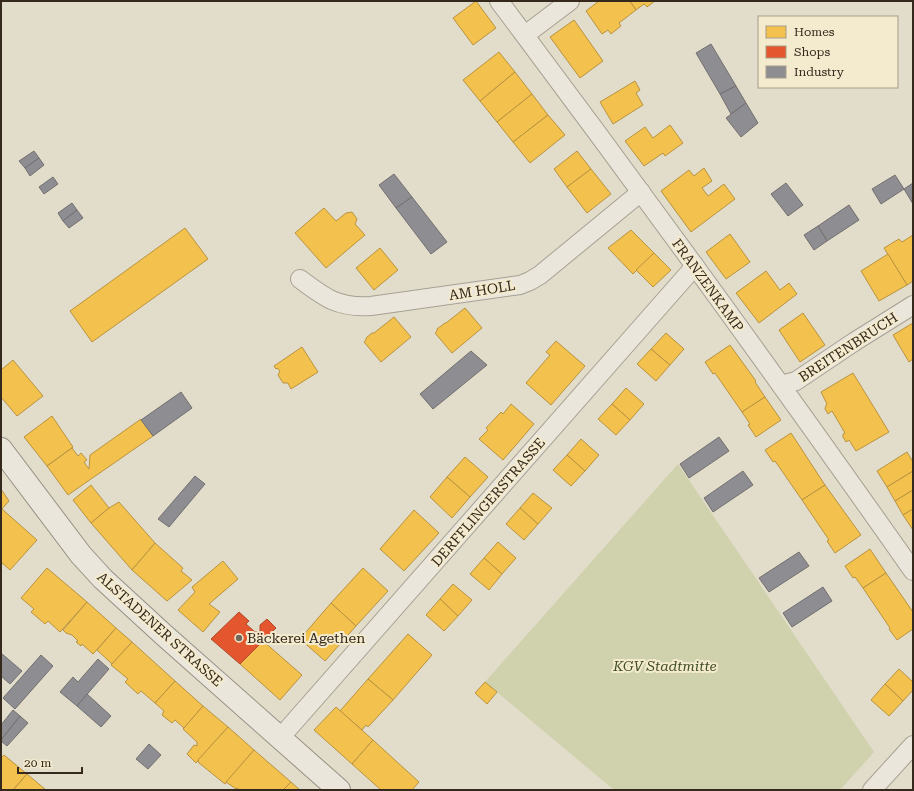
<svg xmlns="http://www.w3.org/2000/svg" width="914" height="791" font-family="'Roboto Serif',serif">
  <style>
    .green { fill: #cfd2ac }
    .homes { fill: #f2c14e; stroke: #b9933f }
    .shops { fill: #e4572e; stroke: #af4929 }
    .industry { fill: #8d8d92; stroke: #726f6f }
    .lines { fill: none; stroke-linecap: round; stroke-linejoin: round }
    .street-casing { stroke: #a7a093; stroke-width: 20 }
    .secondary-casing { stroke: #969083; stroke-width: 24 }
    .street { stroke: #eae6db; stroke-width: 18 }
    .secondary { stroke: #eae6db; stroke-width: 22 }
    .poi-dot { fill: #716859; stroke: #f4ebcf; stroke-width: 1.5 }
    .labels { text-anchor: middle; dominant-baseline: central; stroke-width: 4; stroke-linejoin: round; paint-order: stroke }
    .street-label { font-size: 14px; fill: #34291c; stroke: #f4ebcf }
    .poi-label { font-size: 14px; fill: #34291c; stroke: #f4ebcf; text-anchor: start }
    .park-label { font-size: 14px; font-style: italic; fill: #424f24; stroke: #f4ebcf }
  </style>
  <rect width="100%" height="100%" fill="#e2dcca"/>
  <path class="green" d="M678,464L874,752L840,790H614L485,682Z"/>
  <g class="homes">
    <path d="M476,1L496,28L473,45L453,18Z"/>
    <path d="M599,1H630L636,10L619,23L621,26L611,34L608,30L602,34L586,11Z"/>
    <path d="M630,1H655L647,7L644,4L636,10Z"/>
    <path d="M574,20L603,61L580,78L550,37Z"/>
    <path d="M499,52L515,72L480,101L463,80Z"/>
    <path d="M515,72L532,94L497,122L480,101Z"/>
    <path d="M635,81L640,90L636,93L643,105L613,124L600,102Z"/>
    <path d="M532,94L548,115L513,142L497,122Z"/>
    <path d="M548,115L565,135L530,163L513,142Z"/>
    <path d="M670,125L683,143L665,156L663,153L644,166L625,141L645,127L653,138Z"/>
    <path d="M577,151L591,169L567,187L554,169Z"/>
    <path d="M704,168L712,181L702,188L708,196L724,184L735,199L691,232L661,191L689,170L694,176Z"/>
    <path d="M591,169L611,194L587,213L567,187Z"/>
    <path d="M324,208L336,221L346,213L352,212L357,219L355,224L365,235L326,268L295,233Z"/>
    <path d="M185,228L208,259L92,342L70,311Z"/>
    <path d="M631,230L654,253L633,274L608,248Z"/>
    <path d="M730,234L750,262L726,279L706,252Z"/>
    <path d="M913,235V281L907,285L884,248L899,239L902,242Z"/>
    <path d="M380,248L398,270L374,290L356,268Z"/>
    <path d="M654,253L671,270L653,287L636,270Z"/>
    <path d="M888,254L907,285L879,301L861,271Z"/>
    <path d="M766,271L780,290L789,283L797,294L759,323L736,293Z"/>
    <path d="M465,308L482,328L452,353L435,333L437,331V329L445,323H446Z"/>
    <path d="M803,313L825,345L800,362L779,330Z"/>
    <path d="M394,317L411,337L381,362L364,342L366,340V338L372,333H374Z"/>
    <path d="M913,323V359L909,362L893,335Z"/>
    <path d="M666,333L684,349L670,365L651,349Z"/>
    <path d="M556,341L585,366L551,405L526,383L550,355L546,352Z"/>
    <path d="M730,345L756,381L755,382L765,397L742,412L715,373L713,374L705,362Z"/>
    <path d="M302,347L318,372L291,389L288,383H283L278,375L280,371L277,368L276,369L274,366Z"/>
    <path d="M651,349L670,365L656,381L637,364Z"/>
    <path d="M13,360L43,396L17,416L1,397V370Z"/>
    <path d="M853,373L889,432L856,451L849,440L846,442L843,437V434L845,433L832,411L828,414L825,409L826,405L827,404L821,392Z"/>
    <path d="M626,388L644,404L630,420L612,404Z"/>
    <path d="M765,397L781,420L756,437L748,425L750,424L742,412Z"/>
    <path d="M511,404L534,424L503,460L479,439L488,430L486,428L501,412L503,414Z"/>
    <path d="M612,404L630,420L616,435L598,419Z"/>
    <path d="M52,416L73,447L47,466L24,437Z"/>
    <path d="M141,419L153,436L68,495L47,466L72,448L78,456L81,453L87,460L84,462L89,469L90,455Z"/>
    <path d="M791,433L825,485L802,500L775,461L773,462L765,450Z"/>
    <path d="M581,439L599,455L585,471L567,455Z"/>
    <path d="M907,452L913,462V471L887,487L877,471Z"/>
    <path d="M567,455L585,471L571,486L553,470Z"/>
    <path d="M465,457L488,477L470,497L447,477Z"/>
    <path d="M913,471V490L895,501L887,487Z"/>
    <path d="M447,477L470,497L452,518L430,497Z"/>
    <path d="M91,485L109,508L91,523L73,500Z"/>
    <path d="M825,485L861,535L835,553L827,541L829,540L802,500Z"/>
    <path d="M1,489L9,501L1,510Z"/>
    <path d="M913,490V509L903,515L895,501Z"/>
    <path d="M533,493L552,508L538,524L520,508Z"/>
    <path d="M119,502L155,543L132,570L91,523L109,508Z"/>
    <path d="M520,508L538,524L524,540L506,524Z"/>
    <path d="M2,509L37,540L10,570L1,562V510Z"/>
    <path d="M913,509V530L903,515Z"/>
    <path d="M414,510L439,533L404,571L380,549Z"/>
    <path d="M498,542L516,558L502,574L484,558Z"/>
    <path d="M155,543L183,568L181,571L192,580L167,601L132,570Z"/>
    <path d="M870,549L886,573L863,588L855,577L853,578L845,566Z"/>
    <path d="M484,558L502,574L489,590L470,574Z"/>
    <path d="M223,561L238,579L209,604L220,612L203,632L178,610L195,592L192,587Z"/>
    <path d="M47,568L87,602L60,632L48,621L45,624L31,612L34,609L21,598Z"/>
    <path d="M363,568L388,591L356,626L331,603Z"/>
    <path d="M886,573L913,612V629L897,640L889,629L890,628L863,588Z"/>
    <path d="M453,584L472,600L458,616L440,599Z"/>
    <path d="M440,599L458,616L444,631L426,615Z"/>
    <path d="M87,602L116,628L93,654L82,644L81,646L76,642L78,641L72,635L66,633L63,630Z"/>
    <path d="M331,603L356,626L325,661L300,639Z"/>
    <path d="M116,628L132,642L112,664L97,650Z"/>
    <path d="M408,634L432,655L393,700L368,679Z"/>
    <path d="M263,641L302,675L280,700L240,664Z"/>
    <path d="M132,642L175,681L155,703L141,691L138,694L125,682L128,679L111,665Z"/>
    <path d="M899,669L913,682V690L903,701L885,684Z"/>
    <path d="M368,679L393,700L368,727L366,725L362,730L340,711Z"/>
    <path d="M175,681L203,706L184,728L175,720L172,723L162,715L164,711L155,703Z"/>
    <path d="M485,682L497,692L487,704L475,693Z"/>
    <path d="M885,684L903,701L889,716L871,700Z"/>
    <path d="M203,706L228,727L196,763L187,754L194,745L197,746V742L183,729Z"/>
    <path d="M336,707L373,740L352,764L314,730Z"/>
    <path d="M228,727L254,750L225,784L199,763L198,760Z"/>
    <path d="M373,740L419,782L412,790H381L352,764Z"/>
    <path d="M254,750L291,782L283,790H240L237,788L236,789L226,782Z"/>
    <path d="M4,755L27,774L13,790H1V758Z"/>
    <path d="M27,774L46,790H13Z"/>
    <path d="M291,782L300,790H283Z"/>
  </g>
  <path class="shops" d="M239,612L249,621L246,624L255,632H260V625L267,619L276,628L240,664L211,639Z"/>
  <g class="industry">
    <path d="M711,44L736,86L720,94L696,53Z"/>
    <path d="M736,86L746,103L731,114L720,94Z"/>
    <path d="M746,103L758,123L741,137L726,118Z"/>
    <path d="M34,151L39,158L25,168L19,161Z"/>
    <path d="M39,158L44,165L30,176L25,168Z"/>
    <path d="M394,174L412,197L396,208L379,185Z"/>
    <path d="M895,175L904,189L881,204L872,189Z"/>
    <path d="M53,177L58,184L44,194L39,187Z"/>
    <path d="M786,183L803,205L788,216L771,194Z"/>
    <path d="M913,183V204L904,189Z"/>
    <path d="M412,197L447,242L431,254L396,208Z"/>
    <path d="M72,203L77,210L63,221L58,213Z"/>
    <path d="M849,205L859,220L827,241L818,226Z"/>
    <path d="M77,210L83,218L69,228L63,221Z"/>
    <path d="M818,226L827,241L814,250L804,235Z"/>
    <path d="M471,351L487,365L433,409L420,394Z"/>
    <path d="M181,392L192,408L153,436L141,420Z"/>
    <path d="M719,437L729,451L689,478L680,464Z"/>
    <path d="M743,471L753,485L713,512L704,498Z"/>
    <path d="M195,476L205,484L169,527L158,519Z"/>
    <path d="M799,552L809,566L769,592L759,578Z"/>
    <path d="M823,587L832,601L792,627L783,613Z"/>
    <path d="M1,653L22,671L10,684L1,676Z"/>
    <path d="M41,655L53,666L15,709L3,698Z"/>
    <path d="M98,659L109,669L77,706L60,692L73,677L78,682Z"/>
    <path d="M87,694L111,716L101,727L77,706Z"/>
    <path d="M13,710L20,716L1,740V725Z"/>
    <path d="M20,716L28,723L7,746L1,741V740Z"/>
    <path d="M149,744L161,755L148,769L136,759Z"/>
  </g>
  <g class="lines">
    <g class="street-casing">
      <g id="street">
        <path d="M499,1C640,189 778,379 913,571"/>
        <path d="M525,35L570,1"/>
        <path d="M300,279C325,298 338,308 371,306L520,285L530,281L540,275L641,192"/>
        <path d="M781,385L796,381L854,342L913,305"/>
        <path d="M280,738L695,266"/>
        <path d="M872,790L913,745"/>
      </g>
    </g>
    <g class="secondary-casing">
      <path id="secondary" d="M1,449L81,555L103,579L164,635L339,790"/>
    </g>
    <use href="#street" class="street"/>
    <use href="#secondary" class="secondary"/>
  </g>
  <circle class="poi-dot" cx="239" cy="638" r="4"/>
  <g class="labels">
    <g class="street-label">
      <text transform="translate(708 285) rotate(54)">FRANZENKAMP</text>
      <text transform="translate(482 290) rotate(-9)">AM HOLL</text>
      <text transform="translate(848 347) rotate(-33)">BREITENBRUCH</text>
      <text transform="translate(488 502) rotate(-49)">DERFFLINGERSTRASSE</text>
      <text transform="translate(160 629) rotate(42)">ALSTADENER STRASSE</text>
    </g>
    <g class="poi-label">
      <text x="247" y="638">Bäckerei Agethen</text>
    </g>
    <g class="park-label">
      <text x="665" y="666">KGV Stadtmitte</text>
    </g>
  </g>
  <rect width="914" height="791" fill="none" stroke="#34291c" stroke-width="4"/>
  <rect x="758" y="16" width="140" height="72" fill="#f4ebcf" stroke="#a79d87"/>
  <rect x="766" y="26" width="20" height="12" fill="#f2c14e" stroke="#a79d87"/>
  <text x="794" y="36" font-size="12" fill="#34291c">Homes</text>
  <rect x="766" y="46" width="20" height="12" fill="#e4572e" stroke="#a79d87"/>
  <text x="794" y="56" font-size="12" fill="#34291c">Shops</text>
  <rect x="766" y="66" width="20" height="12" fill="#8d8d92" stroke="#a79d87"/>
  <text x="794" y="76" font-size="12" fill="#34291c">Industry</text>
  <path d="M18 767v6h64v-6" fill="none" stroke="#34291c" stroke-width="2"/>
  <text x="24" y="767" font-size="12" fill="#34291c" stroke="#f4ebcf" stroke-width="3" paint-order="stroke">20 m</text>
</svg>
